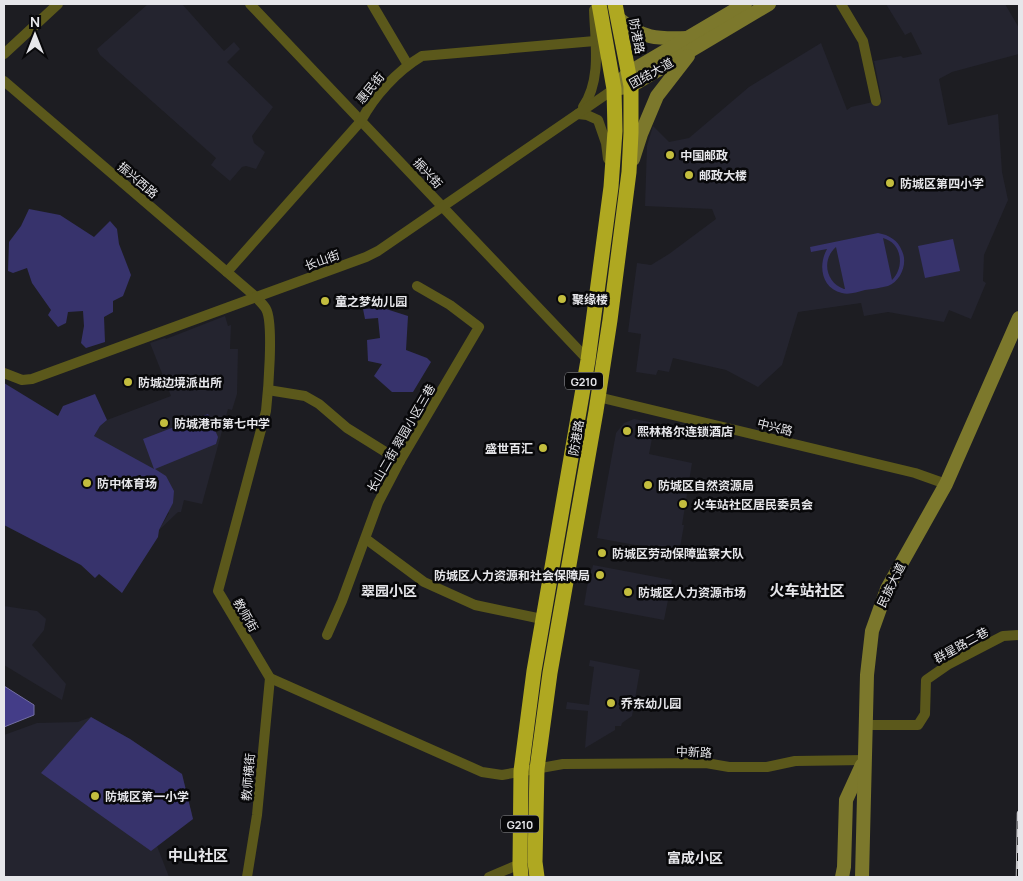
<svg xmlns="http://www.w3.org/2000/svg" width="1023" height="881" font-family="Manrope,'Noto Sans SC',sans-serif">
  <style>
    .built { fill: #24242f }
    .green { fill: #37336c; fill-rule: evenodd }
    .water { fill: #443d88; stroke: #7570a5 }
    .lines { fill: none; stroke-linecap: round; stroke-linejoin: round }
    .street { stroke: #5b581b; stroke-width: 10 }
    .secondary { stroke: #7c782c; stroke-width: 14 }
    .highway { stroke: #afa821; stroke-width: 15 }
    .rail-casing { stroke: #c4c4c8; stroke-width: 4.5 }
    .rail { stroke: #08080a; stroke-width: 2.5; stroke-dasharray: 8; stroke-linecap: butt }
    .poi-dot { fill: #c3bd3e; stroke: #08080a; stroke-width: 2 }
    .labels { text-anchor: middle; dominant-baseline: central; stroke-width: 5; stroke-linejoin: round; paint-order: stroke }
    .shield { fill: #08080a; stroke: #a3a3a7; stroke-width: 1 }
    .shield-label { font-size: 11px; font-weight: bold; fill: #e6e6ea }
    .street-label { font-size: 12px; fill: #e6e6ea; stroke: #08080a }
    .poi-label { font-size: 12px; font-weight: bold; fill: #e6e6ea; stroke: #08080a; text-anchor: start }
    .neighbourhood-label { font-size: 14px; font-weight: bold; fill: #e6e6ea; stroke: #08080a }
    .quarter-label { font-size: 15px; font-weight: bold; fill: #e6e6ea; stroke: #08080a }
  </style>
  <rect width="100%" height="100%" fill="#1d1d22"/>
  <g class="built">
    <path d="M148,4H182L224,51L234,42L240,49L227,62L273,107L252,136L254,143L265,152L256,169L246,166L242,167L230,181L211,165L216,158L100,55L97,49Z"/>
    <path d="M886,4H1005L1019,28V54L952,72L939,79L948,125L998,114L1002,172L1008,200L984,255L983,281L986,283L971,319L949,310L944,322L888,312L864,316L861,303L798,312L782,365L758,387L726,370L673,358L669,372L658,370L656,375L636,372L641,334L628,332L637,263L651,265L669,254L716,219L712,209L645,206L647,146L653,126L669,142L689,138L749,87L821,43L847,110L851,107L882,100L874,61L901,56L903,58L922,54L911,32L905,35Z"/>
    <path d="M225,316L228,326L231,325L230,349H238L237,394L232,410L228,409L202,504L184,500L181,512H178L159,530L169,513L94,436L100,426L107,420L171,396L150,343L165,338L166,339Z"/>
    <path d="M634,419L655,423L649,454L692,463L682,525H684L679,553L597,538L616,433L624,423Z"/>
    <path d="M593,565L672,580L664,620L584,605L590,570H592Z"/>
    <path d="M4,606L37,611L46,619L44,630L32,645L66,684L62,700L4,665Z"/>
    <path d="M590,660L640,670L632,716L622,723L621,726H615V730L585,748L588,711L566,709L567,702L589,705L594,667L589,666Z"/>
    <path d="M91,717L130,739L182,774L193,819L157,846L169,877H4V735L37,723L78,722Z"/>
  </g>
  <g class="green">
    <path d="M29,209L60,215L94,237L110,221L117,229L119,244L131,275L123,296L113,301V312L104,317L105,342L86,348L81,343L84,326L83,311L68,312L66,323L58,327L48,315L51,310L32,283L27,268L13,273L8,271L9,242L21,226Z"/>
    <path d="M878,233C889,235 898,240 902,251C908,263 901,281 888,286C880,288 872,289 865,290C857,292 849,295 842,293C821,288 818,265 827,249L811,252L810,247ZM883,238C902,243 905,267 892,280ZM836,247L845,289H844C826,283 821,260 836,247Z"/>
    <path d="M953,239L960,271L925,278L918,246Z"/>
    <path d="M383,308L408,316L406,350L427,358L431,362L413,392H392L374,376L382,364L368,361L367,340L380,338L378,318L365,319L363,309Z"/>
    <path d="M4,383L58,416L63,406L95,394L107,420L100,426L94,436L154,469L143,439L208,414L218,437L216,444L155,469L166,476L174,491L173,503L159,530L158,537L122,593L99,574L95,578L81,565L4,525Z"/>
    <path d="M91,717L130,739L182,774L193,819L151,851L41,773Z"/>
  </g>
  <path class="water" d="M4,686L34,705V715L4,727Z"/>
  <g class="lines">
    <g class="street">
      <path d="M250,4L588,360"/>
      <path d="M372,4L408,65"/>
      <path d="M841,4L863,41L876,101"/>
      <path d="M4,54L58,4"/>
      <path d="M4,81L256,297C259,301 264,305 266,309C274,323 268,393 266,411L218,591L270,678L482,772L502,775L563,764L706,763L729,767H767L795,761L865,760"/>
      <path d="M583,107C602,80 595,41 594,10"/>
      <path d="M578,114L587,115L598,120L606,143L608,159"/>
      <path d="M227,272L361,121C374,96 397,71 422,56L595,41"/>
      <path d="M4,373L22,380L32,379L366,257L378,251L614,89"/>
      <path d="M268,390L305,396L319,404L347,428L400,461"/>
      <path d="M598,397L915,473L946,484"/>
      <path d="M366,539L424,582L475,605L542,619"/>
      <path d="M327,635L342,601L378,503L400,461L479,327L450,305L417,286"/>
      <path d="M865,725H918L925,714L926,680L949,664L1003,636L1019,635"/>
      <path d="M247,877L257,815L270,678"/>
      <path d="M489,877L520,864"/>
    </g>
    <g class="secondary">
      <path d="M618,18C643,39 656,39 687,38"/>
      <path d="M621,81L628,73L745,4"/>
      <path d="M614,89L631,86L769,4"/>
      <path d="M633,159L641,134L657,96L688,56"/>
      <path d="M842,877L844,867L846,800L862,765"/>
      <path d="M862,877L867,675L872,631L887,589L946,484L1019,318"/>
    </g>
    <g class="highway">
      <path d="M521,877L520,864L521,771L534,671L588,360L611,187L615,131L614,89L599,4"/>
      <path d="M537,877L535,862L537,769L550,673L596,411L610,320L629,172L631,133V86L615,4"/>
    </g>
    <g class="rail-casing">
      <path id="rail" d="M1018,877L1019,813"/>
    </g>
    <use href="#rail" class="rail"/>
  </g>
  <g class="poi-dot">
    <circle cx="670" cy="155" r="5"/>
    <circle cx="689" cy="175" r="5"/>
    <circle cx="890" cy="183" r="5"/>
    <circle cx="562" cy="299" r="5"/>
    <circle cx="325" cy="301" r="5"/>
    <circle cx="128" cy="382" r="5"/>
    <circle cx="164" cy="423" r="5"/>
    <circle cx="627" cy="431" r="5"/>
    <circle cx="543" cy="448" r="5"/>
    <circle cx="87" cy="483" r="5"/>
    <circle cx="648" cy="485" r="5"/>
    <circle cx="683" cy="504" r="5"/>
    <circle cx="602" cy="553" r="5"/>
    <circle cx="600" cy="575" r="5"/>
    <circle cx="628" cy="592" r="5"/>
    <circle cx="611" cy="703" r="5"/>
    <circle cx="95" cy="796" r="5"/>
  </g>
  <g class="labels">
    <g class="shield">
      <rect x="565" y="372.5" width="38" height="17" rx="4"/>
      <rect x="501" y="815.5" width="38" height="17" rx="4"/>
    </g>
    <g class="shield-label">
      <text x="584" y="381">G210</text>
      <text x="520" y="824">G210</text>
    </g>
    <g class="street-label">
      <text transform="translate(637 36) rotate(79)">防港路</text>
      <text transform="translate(651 73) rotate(-29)">团结大道</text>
      <text transform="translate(370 88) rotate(-50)">惠民街</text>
      <text transform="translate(428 173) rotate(47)">振兴街</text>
      <text transform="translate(138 180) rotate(40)">振兴西路</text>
      <text transform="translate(322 260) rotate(-20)">长山街</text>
      <text transform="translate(775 427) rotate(14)">中兴路</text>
      <text transform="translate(401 438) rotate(-60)">长山二街 翠园小区三巷</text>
      <text transform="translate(576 438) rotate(-80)">防港路</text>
      <text transform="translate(891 585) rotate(-64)">民族大道</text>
      <text transform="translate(246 615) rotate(60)">教师街</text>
      <text transform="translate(961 645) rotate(-29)">群星路二巷</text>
      <text transform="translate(694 752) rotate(2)">中新路</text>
      <text transform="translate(248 777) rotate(-85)">教师横街</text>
    </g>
    <g class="poi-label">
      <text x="680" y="155">中国邮政</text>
      <text x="699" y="175">邮政大楼</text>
      <text x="900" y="183">防城区第四小学</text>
      <text x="572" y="299">聚缘楼</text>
      <text x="335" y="301">童之梦幼儿园</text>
      <text x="138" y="382">防城边境派出所</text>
      <text x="174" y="423">防城港市第七中学</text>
      <text x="637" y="431">熙林格尔连锁酒店</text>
      <text x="533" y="448" text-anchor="end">盛世百汇</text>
      <text x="97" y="483">防中体育场</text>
      <text x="658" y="485">防城区自然资源局</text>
      <text x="693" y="504">火车站社区居民委员会</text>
      <text x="612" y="553">防城区劳动保障监察大队</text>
      <text x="590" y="575" text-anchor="end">防城区人力资源和社会保障局</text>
      <text x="638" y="592">防城区人力资源市场</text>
      <text x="621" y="703">乔东幼儿园</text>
      <text x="105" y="796">防城区第一小学</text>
    </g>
    <g class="neighbourhood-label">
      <text x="389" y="590">翠园小区</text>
      <text x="695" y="857">富成小区</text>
    </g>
    <g class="quarter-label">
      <text x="807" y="590">火车站社区</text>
      <text x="198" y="855">中山社区</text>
    </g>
  </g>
  <rect width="1023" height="881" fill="none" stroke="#e6e6ea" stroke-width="10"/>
  <g transform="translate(35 35)" stroke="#08080a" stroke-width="4" paint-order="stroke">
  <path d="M0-4L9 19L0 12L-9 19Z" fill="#e6e6ea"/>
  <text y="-8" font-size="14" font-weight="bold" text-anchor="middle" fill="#e6e6ea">N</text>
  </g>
</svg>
